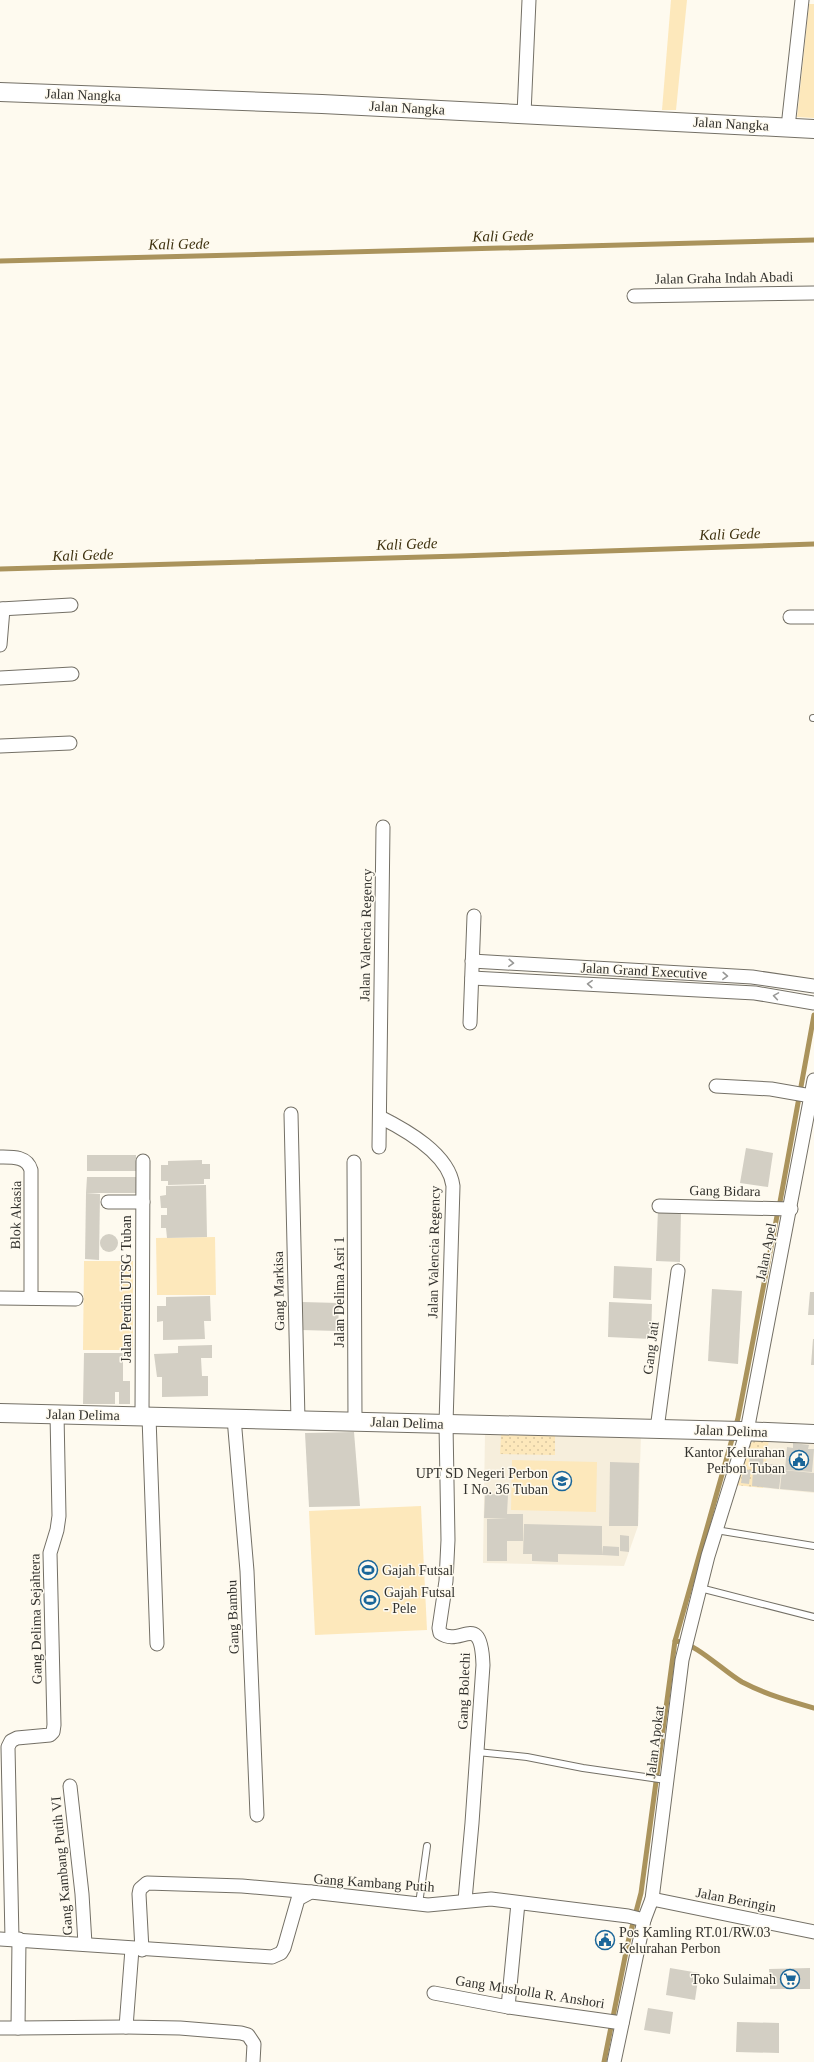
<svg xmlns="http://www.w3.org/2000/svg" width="814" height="2062" font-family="'Times New Roman',serif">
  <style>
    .built { fill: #f6eedc }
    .grass { fill: #fde8bb }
    .park { fill: url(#park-dots) }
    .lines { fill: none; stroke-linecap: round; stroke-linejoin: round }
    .stream { stroke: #aa935c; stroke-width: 5 }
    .building { fill: #d3cfc4 }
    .lane-casing { stroke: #747066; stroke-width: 8 }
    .street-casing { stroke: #747066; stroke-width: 15 }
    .secondary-casing { stroke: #747066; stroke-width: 20 }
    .lane { stroke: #fff; stroke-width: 6 }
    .street { stroke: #fff; stroke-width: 13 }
    .secondary { stroke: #fff; stroke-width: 18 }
    .oneway { stroke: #989896 }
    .labels { text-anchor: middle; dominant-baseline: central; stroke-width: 3; stroke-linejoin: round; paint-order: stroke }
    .street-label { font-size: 14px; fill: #32312d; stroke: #fefaef }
    .poi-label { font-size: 14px; fill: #32312d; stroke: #fefaef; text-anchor: end }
    .water-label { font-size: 15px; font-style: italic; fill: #3f3210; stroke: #fefaef }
  </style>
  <defs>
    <pattern id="park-dots" width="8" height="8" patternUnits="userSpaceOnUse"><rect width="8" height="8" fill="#fde8bb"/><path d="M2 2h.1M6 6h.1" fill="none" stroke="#d9c7a1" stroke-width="1.8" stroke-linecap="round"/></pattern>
  </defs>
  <rect width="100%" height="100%" fill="#fefaef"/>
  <g class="built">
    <path d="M485,1432L641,1435L638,1526L624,1566L483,1563Z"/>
    <path d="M756,1439L814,1440V1493L736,1485L751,1442Z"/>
  </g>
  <g class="grass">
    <path d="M671,0H687L676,110H662Z"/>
    <path d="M809,4H814V118L797,117Z"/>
    <path d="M215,1237L216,1295H157L156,1238Z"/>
    <path d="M84,1261H133V1350H83Z"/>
    <path d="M512,1460L597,1462L596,1512L511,1510Z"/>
    <path d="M421,1506L427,1630L315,1635L309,1511Z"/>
  </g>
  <g class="park">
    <path d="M501,1435L555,1436V1455L500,1454Z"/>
    <path d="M769,1438L763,1488L736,1485L749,1445L756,1439Z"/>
  </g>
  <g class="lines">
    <g class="stream">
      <path d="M0,261L814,240"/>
      <path d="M0,569L460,556L814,544"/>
      <path d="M780,1202L814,1015"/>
      <path d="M675,1641C695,1642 723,1671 742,1682C765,1694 789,1701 814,1708"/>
      <path d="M604,2062L628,1942L641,1893L675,1641L738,1418L777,1216"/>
    </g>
  </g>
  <g class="building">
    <path d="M746,1148L773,1153L768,1187L740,1183Z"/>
    <rect x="87" y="1155" width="49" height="16"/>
    <path d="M202,1160V1164H210V1179H204V1184L168,1185V1181H161V1165H168V1161Z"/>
    <path d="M87,1177H136V1193H86Z"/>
    <path d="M206,1185L207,1237L167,1238L166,1228H161V1215H167V1208H161L160,1196L166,1195V1186Z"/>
    <path d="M86,1193L100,1194L99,1260L85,1259Z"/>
    <path d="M658,1209L681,1210L680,1262L656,1261Z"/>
    <circle cx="109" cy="1243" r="9"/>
    <path d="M614,1266L652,1268L651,1300L613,1298Z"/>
    <path d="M712,1289L742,1291L738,1364L708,1361Z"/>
    <path d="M810,1292H814V1315H808Z"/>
    <path d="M210,1296L211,1321H204L205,1339L163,1340V1321L157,1322V1306H166V1297Z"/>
    <path d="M302,1302L339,1303L338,1331L301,1330Z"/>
    <path d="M609,1302L652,1304L651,1339L608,1337Z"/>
    <path d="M813,1339H814V1365H811Z"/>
    <path d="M212,1345V1358H201L202,1376H208V1396L162,1397V1377H157L154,1354L178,1353V1346Z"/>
    <path d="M84,1353H123V1381H130V1404H119V1392H115V1404H83Z"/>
    <path d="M354,1432L360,1506L309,1507L305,1433Z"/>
    <path d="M793,1443L809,1445L808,1449H814L812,1472L785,1470L787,1447L793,1448Z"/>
    <path d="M750,1450L764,1451L763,1467L749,1465Z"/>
    <path d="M610,1462L639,1463L638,1526H609Z"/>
    <path d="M767,1464L782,1465L779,1489L752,1486L753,1471L766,1473Z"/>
    <path d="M743,1469L751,1470L749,1484L741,1483Z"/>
    <path d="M782,1470L814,1473V1492L780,1489Z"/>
    <path d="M485,1494L508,1495L507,1514H523V1541H507V1561H487V1519H508L484,1518Z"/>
    <path d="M524,1524L602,1526V1555L558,1554V1562L532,1561V1554H523Z"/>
    <path d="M620,1535L629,1536V1552L620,1551Z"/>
    <path d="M603,1546L619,1547V1556L602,1555Z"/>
    <path d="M670,1968L699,1973L695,2000L666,1995Z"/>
    <path d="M810,1968V1989H770L769,1969Z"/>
    <path d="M648,2008L673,2012L670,2034L644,2030Z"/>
    <path d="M737,2022L779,2023V2053L736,2052Z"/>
  </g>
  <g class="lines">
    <g class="lane-casing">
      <g id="lane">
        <path d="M813,718H814"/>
        <path d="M716,1530L814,1546"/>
        <path d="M700,1588L814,1617"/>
        <path d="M477,1752L527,1757L583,1768L666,1780"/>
        <path d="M419,1904L427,1846"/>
      </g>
    </g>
    <g class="street-casing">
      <g id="street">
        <path d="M524,114L529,0"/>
        <path d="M788,127L802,0"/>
        <path d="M634,296L814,293"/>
        <path d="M0,609L71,605"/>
        <path d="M790,617H814"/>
        <path d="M0,645L3,609"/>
        <path d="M0,678L72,674"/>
        <path d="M0,746L70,743"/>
        <path d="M472,961L752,977L814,986"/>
        <path d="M472,978L755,993L814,1003"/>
        <path d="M470,1023L474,916"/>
        <path d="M716,1086L771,1089L811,1096"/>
        <path d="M291,1114L298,1420"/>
        <path d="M380,1117C406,1130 449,1154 453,1186L446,1424L448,1540L446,1581L439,1628L440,1633C461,1648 481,1609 483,1665L472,1823L465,1900"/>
        <path d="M379,1147L383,827"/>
        <path d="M0,1157C12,1157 27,1156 31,1170V1298"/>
        <path d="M354,1162L355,1421"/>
        <path d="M108,1202H143"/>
        <path d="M659,1206L791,1209"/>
        <path d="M0,1298L76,1299"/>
        <path d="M142,1416L143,1161"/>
        <path d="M149,1417L157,1644"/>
        <path d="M234,1418L247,1571L257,1815"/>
        <path d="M657,1429L678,1271"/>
        <path d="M70,1786L82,1894L85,1944"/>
        <path d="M652,1899L814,1932"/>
        <path d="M0,1939L272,1957L281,1953L284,1948L298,1899L311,1892L428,1905L491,1899L628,1916L644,1920"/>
        <path d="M12,1939L8,1747L11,1741L17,1738L50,1735L53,1732L54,1725L50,1553L57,1530L59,1516L57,1414"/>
        <path d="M19,1939L18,2028L126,2027"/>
        <path d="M132,1949L126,2027L180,2028L241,2033L248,2035L254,2044L253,2062"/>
        <path d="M142,1950L139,1894L140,1889L147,1883L242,1886L311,1892"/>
        <path d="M434,1993L508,2007L622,2023"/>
        <path d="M508,2007L518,1903"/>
        <path d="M0,2028H18"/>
        <path d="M614,2062L644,1920L652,1899L682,1660L708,1556L747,1431L814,1080"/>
      </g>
    </g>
    <g class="secondary-casing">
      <g id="secondary">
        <path d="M0,92L322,104L814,129"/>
        <path d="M0,1413L741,1431L814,1434"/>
      </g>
    </g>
    <use href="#lane" class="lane"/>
    <use href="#street" class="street"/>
    <use href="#secondary" class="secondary"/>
  </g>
  <defs><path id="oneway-chevron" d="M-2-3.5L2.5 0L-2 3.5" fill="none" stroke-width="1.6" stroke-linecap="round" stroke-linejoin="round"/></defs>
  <g class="oneway">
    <use href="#oneway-chevron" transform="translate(511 963) rotate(3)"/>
    <use href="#oneway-chevron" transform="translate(725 976) rotate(3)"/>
    <use href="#oneway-chevron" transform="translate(590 984) rotate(-177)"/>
    <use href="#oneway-chevron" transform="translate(776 996) rotate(-171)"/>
  </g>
  <defs>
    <g id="civic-ring" transform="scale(1)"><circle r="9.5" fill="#fefaef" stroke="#1a6699" stroke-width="1.5"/><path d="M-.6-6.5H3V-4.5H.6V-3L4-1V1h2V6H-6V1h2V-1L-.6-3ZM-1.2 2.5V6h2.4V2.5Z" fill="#1a6699"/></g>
    <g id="school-ring" transform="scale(1)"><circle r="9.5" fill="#fefaef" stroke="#1a6699" stroke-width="1.5"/><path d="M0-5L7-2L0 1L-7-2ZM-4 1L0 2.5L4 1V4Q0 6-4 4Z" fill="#1a6699"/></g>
    <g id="stadium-ring" transform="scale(1)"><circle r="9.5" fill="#fefaef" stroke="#1a6699" stroke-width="1.5"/><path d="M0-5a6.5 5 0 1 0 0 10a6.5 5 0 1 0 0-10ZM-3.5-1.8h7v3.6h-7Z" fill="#1a6699"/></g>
    <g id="supermarket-ring" transform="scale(1)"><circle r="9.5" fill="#fefaef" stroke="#1a6699" stroke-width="1.5"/><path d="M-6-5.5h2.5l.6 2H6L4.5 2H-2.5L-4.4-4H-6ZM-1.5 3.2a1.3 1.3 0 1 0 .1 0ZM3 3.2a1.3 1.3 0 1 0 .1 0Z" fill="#1a6699"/></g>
  </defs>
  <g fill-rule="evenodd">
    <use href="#civic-ring" x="799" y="1460"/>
    <use href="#school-ring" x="562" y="1481"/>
    <use href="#stadium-ring" x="368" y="1570"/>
    <use href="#stadium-ring" x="370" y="1600"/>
    <use href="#civic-ring" x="605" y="1940"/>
    <use href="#supermarket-ring" x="790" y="1979"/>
  </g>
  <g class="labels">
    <g class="street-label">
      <text transform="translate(83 95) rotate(2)">Jalan Nangka</text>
      <text transform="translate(407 108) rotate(3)">Jalan Nangka</text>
      <text transform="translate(731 124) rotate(3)">Jalan Nangka</text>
      <text transform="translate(724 278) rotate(-1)">Jalan Graha Indah Abadi</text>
      <text transform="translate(366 935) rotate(-89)">Jalan Valencia Regency</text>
      <text transform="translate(644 971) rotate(3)">Jalan Grand Executive</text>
      <text transform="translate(725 1191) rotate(1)">Gang Bidara</text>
      <text transform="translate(16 1215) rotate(-89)">Blok Akasia</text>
      <text transform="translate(434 1252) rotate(-89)">Jalan Valencia Regency</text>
      <text transform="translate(766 1252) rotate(-79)">Jalan Apel</text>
      <text transform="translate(126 1289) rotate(-90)">Jalan Perdin UTSG Tuban</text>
      <text transform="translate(279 1291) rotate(-91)">Gang Markisa</text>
      <text transform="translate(339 1292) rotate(-90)">Jalan Delima Asri 1</text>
      <text transform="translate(651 1348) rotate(-83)">Gang Jati</text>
      <text transform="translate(83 1415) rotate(1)">Jalan Delima</text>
      <text transform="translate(407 1423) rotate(2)">Jalan Delima</text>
      <text transform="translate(731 1431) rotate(2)">Jalan Delima</text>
      <text transform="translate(233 1617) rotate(-92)">Gang Bambu</text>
      <text transform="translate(36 1619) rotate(-91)">Gang Delima Sejahtera</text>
      <text transform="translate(464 1691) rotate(-88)">Gang Bolechi</text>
      <text transform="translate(655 1742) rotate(-83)">Jalan Apokat</text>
      <text transform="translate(62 1866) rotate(-95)">Gang Kambang Putih VI</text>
      <text transform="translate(374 1883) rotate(4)">Gang Kambang Putih</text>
      <text transform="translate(736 1900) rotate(11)">Jalan Beringin</text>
      <text transform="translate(530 1992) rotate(9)">Gang Musholla R. Anshori</text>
    </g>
    <g class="poi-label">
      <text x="785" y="1452">Kantor Kelurahan<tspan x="785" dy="16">Perbon Tuban</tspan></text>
      <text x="548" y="1473">UPT SD Negeri Perbon<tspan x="548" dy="16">I No. 36 Tuban</tspan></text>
      <text x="382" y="1570" text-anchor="start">Gajah Futsal</text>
      <text x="384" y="1592" text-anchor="start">Gajah Futsal<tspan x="384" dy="16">- Pele</tspan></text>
      <text x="619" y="1932" text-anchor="start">Pos Kamling RT.01/RW.03<tspan x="619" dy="16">Kelurahan Perbon</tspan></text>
      <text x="776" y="1979">Toko Sulaimah</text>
    </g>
    <g class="water-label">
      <text transform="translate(503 236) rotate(-1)">Kali Gede</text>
      <text transform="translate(179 244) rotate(-1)">Kali Gede</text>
      <text transform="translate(730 534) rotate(-2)">Kali Gede</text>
      <text transform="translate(407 544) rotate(-2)">Kali Gede</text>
      <text transform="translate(83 555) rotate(-2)">Kali Gede</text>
    </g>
  </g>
</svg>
